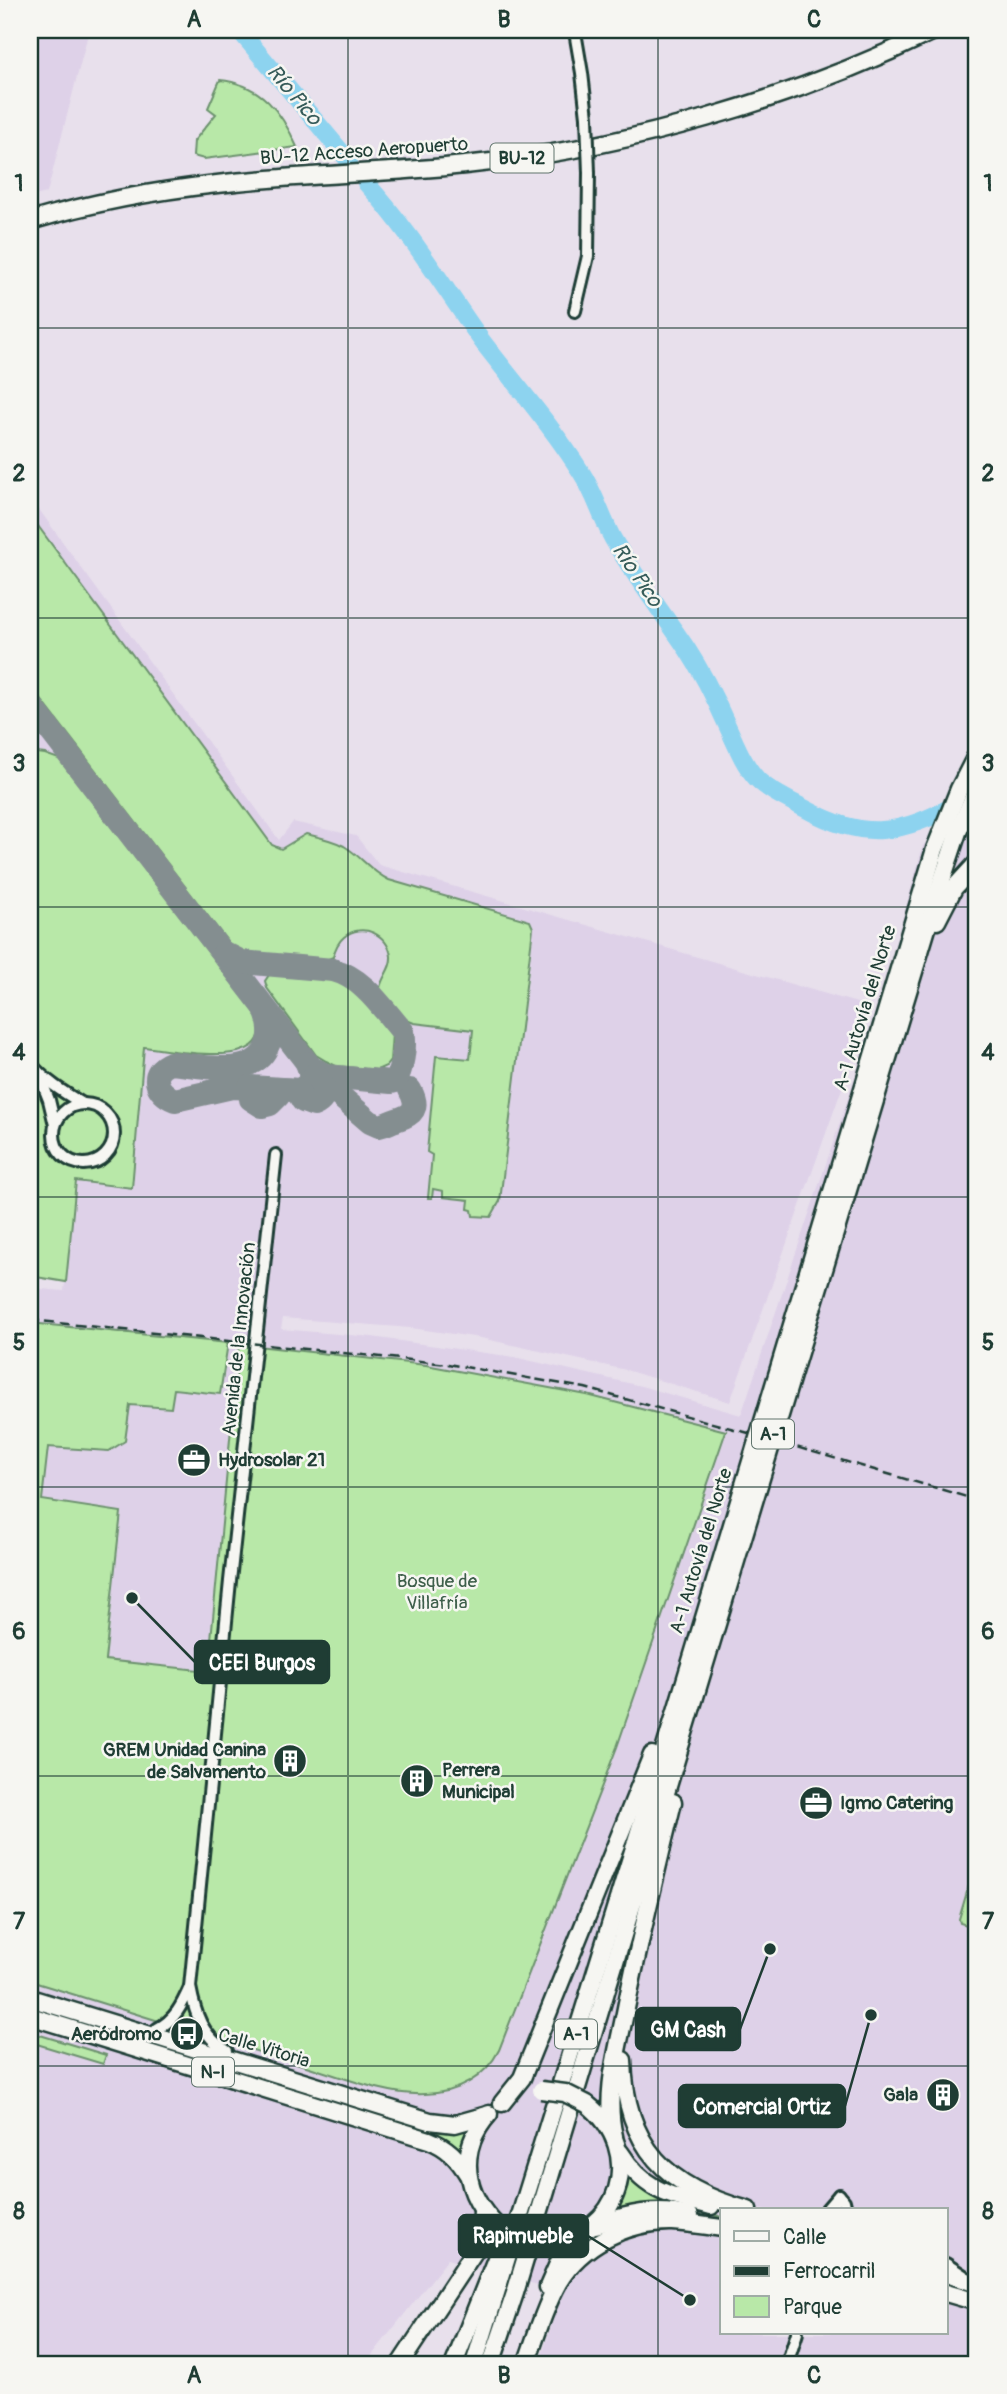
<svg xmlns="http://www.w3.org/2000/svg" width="1007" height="2394" font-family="Pangolin,sans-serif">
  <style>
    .built { fill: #ded1e8; fill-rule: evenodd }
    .green { fill: #b8e8a8; stroke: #6c926e; stroke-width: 2 }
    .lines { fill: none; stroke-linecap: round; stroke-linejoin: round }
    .river { stroke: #8dd3ef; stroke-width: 18 }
    .taxiway { stroke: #848e90; stroke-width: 24 }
    .minor-casing { stroke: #1f3d34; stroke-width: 16 }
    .highway-casing { stroke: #1f3d34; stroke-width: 21 }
    .minor { stroke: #f6f6f2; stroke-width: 10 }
    .highway { stroke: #f6f6f2; stroke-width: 16 }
    .rail { stroke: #1f3d34; stroke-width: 2.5; stroke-dasharray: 10 5; stroke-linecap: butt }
    .minor-bridge-casing { stroke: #1f3d34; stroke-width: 16; stroke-linecap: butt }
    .highway-bridge-casing { stroke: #1f3d34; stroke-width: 21; stroke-linecap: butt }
    .minor-bridge { stroke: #f6f6f2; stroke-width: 10 }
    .highway-bridge { stroke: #f6f6f2; stroke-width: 16 }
    .grid { fill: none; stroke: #1f3d34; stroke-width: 2; stroke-opacity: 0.55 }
    .labels { text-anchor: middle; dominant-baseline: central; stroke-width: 5; stroke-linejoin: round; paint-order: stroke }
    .shield { fill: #f6f6f2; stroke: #60746d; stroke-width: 2 }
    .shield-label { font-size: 18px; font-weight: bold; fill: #1f3d34 }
    .street-label { font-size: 19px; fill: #1f3d34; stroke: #f6f6f2 }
    .poi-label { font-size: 19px; font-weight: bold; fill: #1f3d34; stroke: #f6f6f2; text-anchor: start }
    .park-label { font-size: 19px; fill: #3e5f4b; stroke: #f6f6f2 }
    .water-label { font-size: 21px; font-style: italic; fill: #355b59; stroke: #f6f6f2 }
    .leader { fill: none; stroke: #1f3d34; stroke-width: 2.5 }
    .callout-dot { fill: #1f3d34; stroke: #f6f6f2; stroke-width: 2.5 }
    .callout { fill: #1f3d34; stroke: #1f3d34; stroke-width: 2.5 }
    .callout-label { font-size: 21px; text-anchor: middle; font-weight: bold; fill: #fff }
    .neatline { fill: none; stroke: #1f3d34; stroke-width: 2.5 }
    .grid-label { font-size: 23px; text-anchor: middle; font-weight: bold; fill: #1f3d34 }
  </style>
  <rect width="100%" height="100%" fill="#e8e0ec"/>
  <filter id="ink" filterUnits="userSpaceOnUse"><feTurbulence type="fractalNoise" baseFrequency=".0143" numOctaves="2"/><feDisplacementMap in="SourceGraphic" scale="14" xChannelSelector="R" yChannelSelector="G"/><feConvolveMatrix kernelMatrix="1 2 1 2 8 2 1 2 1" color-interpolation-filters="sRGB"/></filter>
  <g filter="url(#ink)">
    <g class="built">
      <path d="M30,30H89L47,193L30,197Z"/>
      <path d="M30,497L279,840L293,822L356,836L379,865L871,1007L730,1402L626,1370L481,1338L411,1328L283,1318L281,1329L372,1337L514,1357L641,1386L741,1415L876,1016L923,846L977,789V2364H539L562,2292L448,2259L365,2364H35L30,2361V1288L64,1291L76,1181L30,926ZM722,2210H946V2333H722Z"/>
    </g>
    <g class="green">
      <path d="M220,80C261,84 282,112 297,147L204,159L193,156L194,141L216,114L208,108Z"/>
      <path d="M30,515L272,845L281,849L306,834C319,837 333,840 344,846C361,856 369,870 389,880L530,921L533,928L500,1201L491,1217L473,1216L472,1210L468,1209L469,1200L443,1197V1191L433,1189L432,1198H428L432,1155L427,1152L436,1056L470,1059L473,1030L414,1023C397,1017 389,1002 380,988C382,976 392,969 391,956C388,934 362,922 344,937C338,942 335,949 333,957L326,960L241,952L231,946L30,685Z"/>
      <path d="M30,752L45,754L59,759L256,1014C281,1074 173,1050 144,1047L132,1188L76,1181L66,1282L30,1276Z"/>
      <path d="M274,973L335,979L354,988L386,1024L392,1033L390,1061L386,1066L377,1070L336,1066L326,1061L316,1055L267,988L265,981L269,975Z"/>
      <path d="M30,1323L228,1343L220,1394L174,1389L171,1408L130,1405L125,1441L109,1451L48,1447L42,1500L121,1512L105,1660L208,1671L239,1344L426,1365L587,1395L726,1431L617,1747L499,2050C485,2078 457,2093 425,2094C388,2096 342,2077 306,2066C213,2039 122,2009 30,1981Z"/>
      <path d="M977,1858V1928L960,1923L959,1919Z"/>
      <path d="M30,2004L441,2130H469L461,2150L442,2136L30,2010Z"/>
      <path d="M30,2032L106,2055L103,2064L30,2042Z"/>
      <path d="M627,2176L638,2186L657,2197L722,2217L693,2212L616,2211L627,2189Z"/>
    </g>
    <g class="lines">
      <g class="river">
        <path d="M239,30L349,161"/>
        <path d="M366,183C410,231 444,288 482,341C515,384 552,426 581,472C595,493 601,517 613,539C635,577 662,612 687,649C702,672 715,698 726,723C735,742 743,764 757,779C769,791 787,799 802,807C866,842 899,835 961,802"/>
      </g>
      <g class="taxiway">
        <path d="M30,704L319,1078L370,1122L379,1126C386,1125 389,1122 396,1120C413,1115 420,1108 410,1090"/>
        <path d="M224,953L242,962L333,970C364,978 382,1008 403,1032C406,1045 402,1070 395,1081L391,1082L327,1076L316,1070"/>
        <path d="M265,1010C270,1022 273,1035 267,1047C252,1080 199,1065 171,1063C148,1072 156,1093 175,1100L232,1087L299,1090C312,1084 312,1076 307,1063"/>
        <path d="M278,1096L270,1104L262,1106L251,1099L250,1087L297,1090L303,1101L314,1105C331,1097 323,1084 315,1074"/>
      </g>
      <g class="minor-casing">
        <g id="minor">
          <path d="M575,32L582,73L587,117"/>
          <path d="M575,311L588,256L589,173"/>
          <path d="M30,1063C45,1081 63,1092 83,1104"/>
          <path d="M40,1077L49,1100L55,1125"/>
          <circle cx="84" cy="1134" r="30"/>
          <path d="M157,2029C175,2020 182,2005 190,1987"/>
          <path d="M227,2051C202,2036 195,2014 190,1987L230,1581L276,1155"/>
          <path d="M839,2195L844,2201L846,2210"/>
          <path d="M826,2210L839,2195"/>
          <path d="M946,2264L964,2276"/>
          <path d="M787,2364L797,2333"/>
        </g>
      </g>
      <g class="highway-casing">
        <g id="highway">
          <path d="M30,221C91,203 153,191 217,184C299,174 382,174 465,165C628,148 789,101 936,30"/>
          <path d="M937,921L954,888L977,863"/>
          <path d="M30,1998L430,2121L455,2124L487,2115"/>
          <path d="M30,2016L429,2140C447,2147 458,2158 468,2175"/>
          <path d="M623,2060C625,2147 667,2188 748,2210"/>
          <path d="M502,2103L522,2078L652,1755"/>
          <path d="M489,2114C456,2151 464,2195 498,2227"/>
          <path d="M614,2136C604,2095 617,2053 625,2013C639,1942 656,1872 673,1802"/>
          <path d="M620,2152C645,2192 669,2195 711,2206"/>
          <path d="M596,2225C628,2214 656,2207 690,2216"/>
          <path d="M545,2243C621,2237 647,2151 587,2104"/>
          <path d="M946,2274L977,2284"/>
          <path d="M548,2287L561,2257L578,2235"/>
          <path d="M946,2293L977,2302"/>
          <path d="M400,2364L476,2249L481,2234L482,2211"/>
          <path d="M454,2364L503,2241"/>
          <path d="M474,2364L664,1751L935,849L959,789L977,754"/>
          <path d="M491,2364L515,2293L938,892L958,832L977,788"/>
          <path d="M526,2364C536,2337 544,2308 558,2283C581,2244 628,2221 673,2222C689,2223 706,2226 722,2228"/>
        </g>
      </g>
      <use href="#minor" class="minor"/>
      <use href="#highway" class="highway"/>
      <path class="rail" d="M30,1320L448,1364L585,1388L745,1432L977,1500"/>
      <g class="minor-bridge-casing">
        <path id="minor-bridge" d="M587,117L589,173"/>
      </g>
      <g class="highway-bridge-casing">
        <g id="highway-bridge">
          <path d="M541,2090L565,2093L587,2104"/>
          <path d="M498,2227L521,2239L545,2243"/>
        </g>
      </g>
      <use href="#minor-bridge" class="minor-bridge"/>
      <use href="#highway-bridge" class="highway-bridge"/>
    </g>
  </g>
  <path class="grid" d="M348,30V2364M658,30V2364M30,328H977M30,618H977M30,907H977M30,1197H977M30,1487H977M30,1776H977M30,2066H977"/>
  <defs>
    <g id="office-disc" transform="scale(1.75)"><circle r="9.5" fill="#1f3d34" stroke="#f6f6f2"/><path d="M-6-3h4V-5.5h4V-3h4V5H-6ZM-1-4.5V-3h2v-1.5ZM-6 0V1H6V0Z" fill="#fff"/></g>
    <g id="building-disc" transform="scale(1.75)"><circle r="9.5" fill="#1f3d34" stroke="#f6f6f2"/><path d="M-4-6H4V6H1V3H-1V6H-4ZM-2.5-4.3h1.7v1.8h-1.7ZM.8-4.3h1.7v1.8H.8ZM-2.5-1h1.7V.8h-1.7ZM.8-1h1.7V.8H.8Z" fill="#fff"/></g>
    <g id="bus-disc" transform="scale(1.75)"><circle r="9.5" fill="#1f3d34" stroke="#f6f6f2"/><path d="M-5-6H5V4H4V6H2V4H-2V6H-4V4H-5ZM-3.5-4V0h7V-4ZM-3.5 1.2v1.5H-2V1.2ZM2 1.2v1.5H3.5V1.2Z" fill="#fff"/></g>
  </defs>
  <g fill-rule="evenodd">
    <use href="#office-disc" x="194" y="1460"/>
    <use href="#building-disc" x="290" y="1761"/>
    <use href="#building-disc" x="417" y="1781"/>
    <use href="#office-disc" x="816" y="1803"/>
    <use href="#bus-disc" x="187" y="2034"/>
    <use href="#building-disc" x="943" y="2095"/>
  </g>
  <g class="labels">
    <g class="shield">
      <rect x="490.5" y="143.5" width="63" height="29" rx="5"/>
      <rect x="752" y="1419.5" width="42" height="29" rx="5"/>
      <rect x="555" y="2019.5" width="42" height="29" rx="5"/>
      <rect x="192" y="2057.5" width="42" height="29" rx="5"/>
    </g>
    <g class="shield-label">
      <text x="522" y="158">BU-12</text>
      <text x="773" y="1434">A-1</text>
      <text x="576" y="2034">A-1</text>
      <text x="213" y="2072">N-I</text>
    </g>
    <g class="street-label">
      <text transform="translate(364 151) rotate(-4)">BU-12 Acceso Aeropuerto</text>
      <text transform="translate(865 1008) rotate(-73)">A-1 Autovía del Norte</text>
      <text transform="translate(239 1339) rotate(-84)">Avenida de la Innovación</text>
      <text transform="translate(701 1551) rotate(-73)">A-1 Autovía del Norte</text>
      <text transform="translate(264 2048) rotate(17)">Calle Vitoria</text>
    </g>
    <g class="poi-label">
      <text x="218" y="1460">Hydrosolar 21</text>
      <text x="266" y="1750" text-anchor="end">GREM Unidad Canina<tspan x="266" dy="22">de Salvamento</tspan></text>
      <text x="442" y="1770">Perrera<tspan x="442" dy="22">Municipal</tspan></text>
      <text x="840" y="1803">Igmo Catering</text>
      <text x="162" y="2034" text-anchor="end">Aeródromo</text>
      <text x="918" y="2095" text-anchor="end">Gala</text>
    </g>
    <g class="park-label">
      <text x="437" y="1581">Bosque de<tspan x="437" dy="22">Villafría</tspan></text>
    </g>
    <g class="water-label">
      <text transform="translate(294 95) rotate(50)">Río Pico</text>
      <text transform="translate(637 575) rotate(56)">Río Pico</text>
    </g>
  </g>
  <path class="leader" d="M132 1598L195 1662M770 1949L740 2029M871 2015L845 2106M690 2300L588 2236"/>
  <g class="callout-dot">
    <circle cx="132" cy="1598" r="7"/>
    <circle cx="770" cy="1949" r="7"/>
    <circle cx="871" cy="2015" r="7"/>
    <circle cx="690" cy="2300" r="7"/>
  </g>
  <g class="callout">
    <rect x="195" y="1641" width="134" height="42" rx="7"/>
    <rect x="636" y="2008" width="104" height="42" rx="7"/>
    <rect x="679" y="2085" width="166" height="42" rx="7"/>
    <rect x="459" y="2215" width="129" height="42" rx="7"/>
  </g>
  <g class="callout-label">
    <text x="262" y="1670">CEEI Burgos</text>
    <text x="688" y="2037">GM Cash</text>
    <text x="762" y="2114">Comercial Ortiz</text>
    <text x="523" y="2243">Rapimueble</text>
  </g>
  <rect width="1007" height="2394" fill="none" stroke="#f6f6f2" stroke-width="77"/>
  <rect x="720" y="2208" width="228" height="126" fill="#f6f6f2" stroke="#a0aca6" stroke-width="2"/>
  <rect x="734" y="2231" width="35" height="10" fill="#f6f6f2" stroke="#a0aca6" stroke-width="2"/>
  <text x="783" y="2244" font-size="21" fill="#1f3d34">Calle</text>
  <rect x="734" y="2266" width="35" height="10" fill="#1f3d34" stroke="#a0aca6" stroke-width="2"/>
  <text x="783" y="2278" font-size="21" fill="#1f3d34">Ferrocarril</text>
  <rect x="734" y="2296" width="35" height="21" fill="#b8e8a8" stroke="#a0aca6" stroke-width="2"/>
  <text x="783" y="2314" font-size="21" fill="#1f3d34">Parque</text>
  <rect x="38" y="38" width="930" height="2318" class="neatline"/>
  <g class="grid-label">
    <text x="194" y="27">A</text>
    <text x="504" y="27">B</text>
    <text x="814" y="27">C</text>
    <text x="19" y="191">1</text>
    <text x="988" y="191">1</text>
    <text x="19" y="481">2</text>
    <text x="988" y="481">2</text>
    <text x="19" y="771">3</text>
    <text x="988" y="771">3</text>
    <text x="19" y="1060">4</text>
    <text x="988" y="1060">4</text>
    <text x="19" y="1350">5</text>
    <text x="988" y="1350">5</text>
    <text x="19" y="1639">6</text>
    <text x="988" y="1639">6</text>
    <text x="19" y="1929">7</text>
    <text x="988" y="1929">7</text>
    <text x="19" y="2219">8</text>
    <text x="988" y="2219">8</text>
    <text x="194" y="2383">A</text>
    <text x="504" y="2383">B</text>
    <text x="814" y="2383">C</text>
  </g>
</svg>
